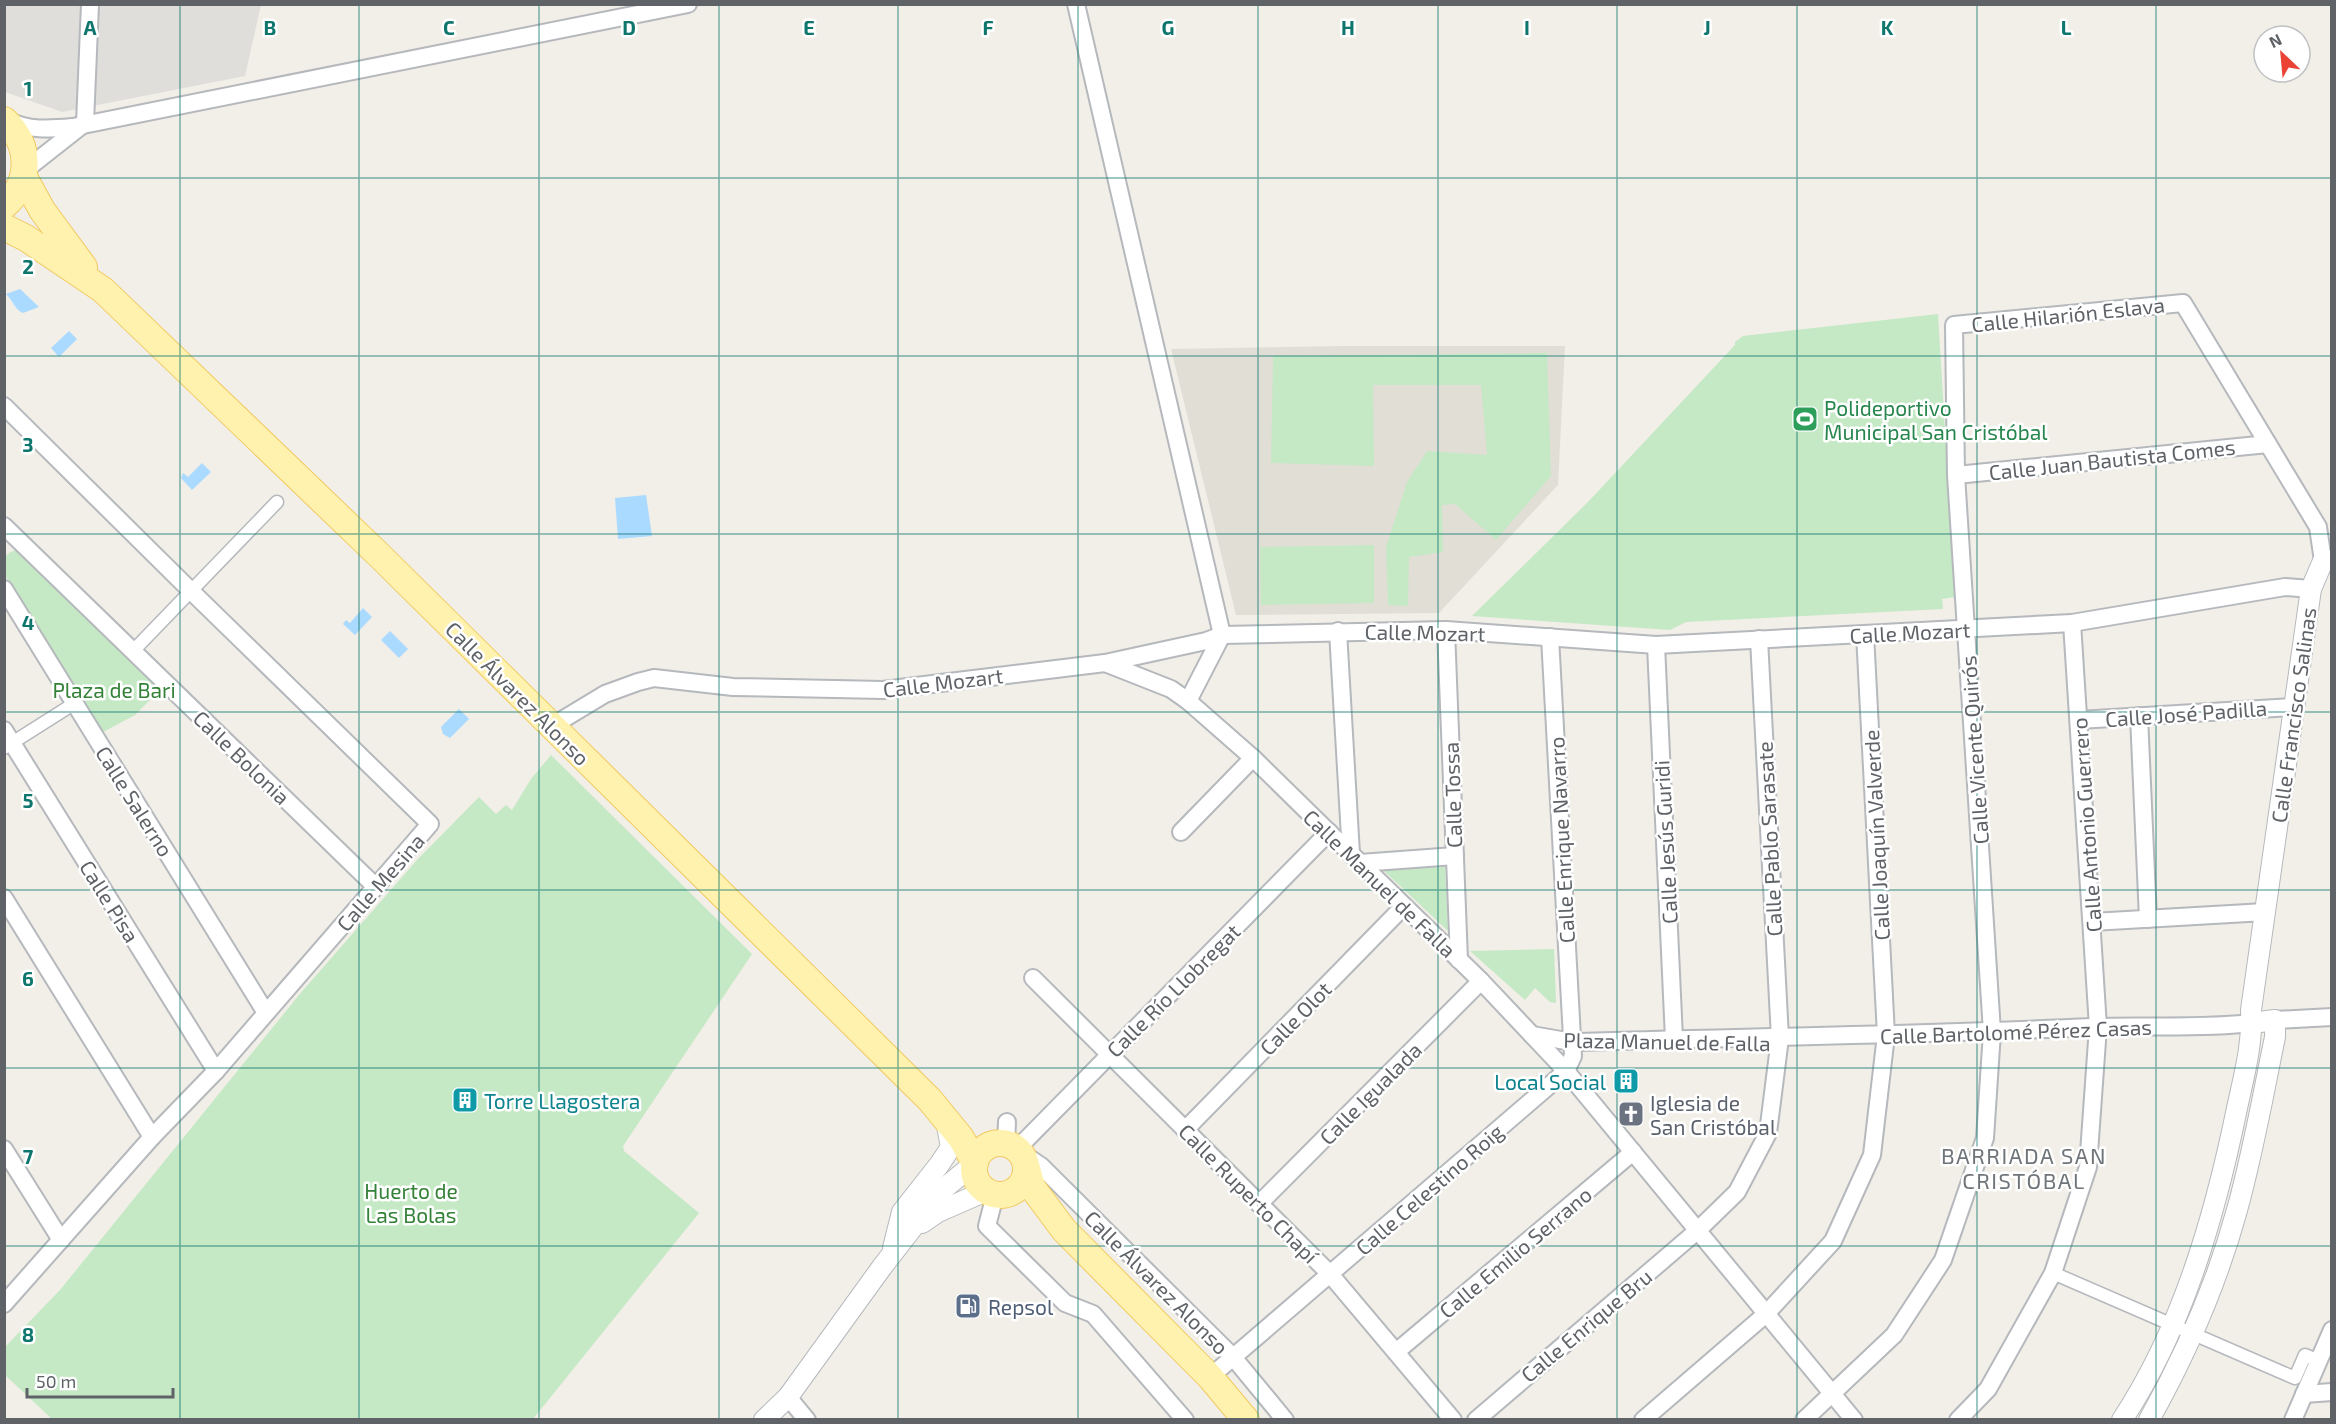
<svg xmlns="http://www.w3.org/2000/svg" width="2336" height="1424" font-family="'Exo 2',sans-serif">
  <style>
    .industrial { fill: #e0deda }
    .education { fill: #e1ded6 }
    .green { fill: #c5e8c5 }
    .water { fill: #aadaff }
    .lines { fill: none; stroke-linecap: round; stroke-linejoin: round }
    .pedestrian-casing { stroke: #b5b8bc; stroke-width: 15 }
    .minor-casing { stroke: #b5b8bc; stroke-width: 20 }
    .tertiary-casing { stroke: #b5b8bc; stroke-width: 22 }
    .primary-casing { stroke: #f2c960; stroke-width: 28 }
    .pedestrian { stroke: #fff; stroke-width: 12 }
    .minor { stroke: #fff; stroke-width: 16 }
    .tertiary { stroke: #fff; stroke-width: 20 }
    .primary { stroke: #fff2af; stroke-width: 26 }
    .grid { fill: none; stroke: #0f766e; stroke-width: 1.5; stroke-opacity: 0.55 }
    .labels { text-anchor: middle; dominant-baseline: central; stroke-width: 5; stroke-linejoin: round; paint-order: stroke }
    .street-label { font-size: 21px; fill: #5f6368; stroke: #fff }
    .leisure-label { font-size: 21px; fill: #27864d; stroke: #fff; text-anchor: start }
    .park-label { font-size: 21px; fill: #348238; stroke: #fff }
    .culture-label { font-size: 21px; fill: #0d838f; stroke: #fff; text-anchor: end }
    .worship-label { font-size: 21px; fill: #5b616d; stroke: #fff; text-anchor: start }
    .service-label { font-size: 21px; fill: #4e5e75; stroke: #fff; text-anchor: start }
    .neighbourhood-label { font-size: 22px; letter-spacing: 1.5px; fill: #70757a; stroke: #fff }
    .grid-label { font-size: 20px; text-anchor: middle; font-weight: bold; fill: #0f766e; stroke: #fff; stroke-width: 5; stroke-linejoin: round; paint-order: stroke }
  </style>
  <rect width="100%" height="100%" fill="#f1efe8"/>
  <path class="industrial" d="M5,5H261L245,76L62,112L5,92Z"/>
  <path class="education" d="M1342,346H1565L1558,485L1439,613L1236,615L1171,349Z"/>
  <g class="green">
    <path d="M1938,314L1955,597L1942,599L1943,609L1686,622L1670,630L1472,616L1588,502L1735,345V342L1743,336Z"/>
    <path d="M1547,353L1551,476L1496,540L1455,504L1442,505L1443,552L1409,557L1408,606L1388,605L1386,547L1407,482L1427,451L1487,455L1481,385H1373L1374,466L1271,463L1273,356Z"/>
    <path d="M1374,545V603L1261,605L1260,547Z"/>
    <path d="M20,549L160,690L135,715L103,732L5,575C5,558 2,553 20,549Z"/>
    <path d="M551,755L752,954L623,1146L624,1151L699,1213L533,1419H52L5,1375V1347L60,1290L299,995L417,860L479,797L496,814L506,805L512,810L531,779Z"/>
    <path d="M1445,867L1448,931L1382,869Z"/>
    <path d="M1554,949L1556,1003L1550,1002L1535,988L1525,1000L1470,951Z"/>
  </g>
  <g class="water">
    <path d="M20,289L39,307L23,313C14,309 13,300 6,294Z"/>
    <path d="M69,331L77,339L59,357L51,348Z"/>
    <path d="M202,463L211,472L192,490L181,478L183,473L188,477Z"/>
    <path d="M646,495L652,536L618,539L615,498Z"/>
    <path d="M363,608L372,617L355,635L343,624L346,620L350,623Z"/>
    <path d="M390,631L408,649L399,658L381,640Z"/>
    <path d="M459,709L469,719L450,738L443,734L441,727Z"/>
  </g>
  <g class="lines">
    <g class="pedestrian-casing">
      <g id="pedestrian">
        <path d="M133,651L277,502"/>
        <path d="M4,748L75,703"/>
        <path d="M2053,1273L2295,1378L2305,1355L2319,1361"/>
      </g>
    </g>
    <g class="minor-casing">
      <g id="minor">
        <path d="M1076,4L1222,635"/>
        <path d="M7,120C28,131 50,129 73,127L688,4"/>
        <path d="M24,171L85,123L90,4"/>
        <path d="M4,406L191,591L430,824L216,1071L152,1137L4,1304"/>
        <path d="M1956,475L2268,444"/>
        <path d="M4,526L376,887"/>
        <path d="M4,589L266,1013"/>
        <path d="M1446,630L1459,960"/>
        <path d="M1338,631L1351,854"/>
        <path d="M1656,645L1674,1039"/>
        <path d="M1105,663L1171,689L1188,701L1222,635"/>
        <path d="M1188,701L1253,758L1351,854L1481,981L1566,1071L1854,1420"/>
        <path d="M2139,716L2148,919"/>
        <path d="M2079,720L2293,707"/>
        <path d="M552,726L605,694L638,682L654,678L733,687L883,690L1105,663L1206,641L1222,635L1446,630L1656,645L2072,623L2285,587L2311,589"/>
        <path d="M4,730L216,1071"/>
        <path d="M1181,832L1253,758"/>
        <path d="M1360,863L1455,856"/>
        <path d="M4,898L152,1137"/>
        <path d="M2092,922L2265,912"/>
        <path d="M1033,978L1330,1274L1453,1420"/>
        <path d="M2275,1020L2332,1017"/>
        <path d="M1532,1035L1572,1042C1746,1037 1919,1035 2093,1027C2146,1025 2199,1029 2252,1023"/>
        <path d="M1185,1130L1404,906"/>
        <path d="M1006,1144L1007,1122"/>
        <path d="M4,1149L61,1240"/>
        <path d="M1017,1149L1329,832"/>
        <path d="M1023,1154L1041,1166L1233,1357L1285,1420"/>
        <path d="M995,1195L987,1226L1065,1303L1093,1314L1185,1420"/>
        <path d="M1259,1204L1481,981"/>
        <path d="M1396,1352L1633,1152"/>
        <path d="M1210,1377L1566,1071L1573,1056L1550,637"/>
        <path d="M2304,1394L2332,1392"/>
        <path d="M788,1397L807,1420"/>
        <path d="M1476,1420L1697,1231L1737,1192L1768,1133L1780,1038L1759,639"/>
        <path d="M1643,1420L1766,1314L1833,1241L1872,1155L1886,1035L1865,634"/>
        <path d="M1804,1420L1894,1335L1943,1260L1985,1138L1992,1032L1956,475L1954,325L2183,303L2318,527L2323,561"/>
        <path d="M1958,1420L1988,1389L2053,1273L2088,1167L2098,1027L2072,623"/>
        <path d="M2293,1420L2332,1330"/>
      </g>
    </g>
    <g class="tertiary-casing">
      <g id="tertiary">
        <path d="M922,1223L938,1212L986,1191"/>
        <path d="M893,1248L902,1212L939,1165L951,1147L946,1121"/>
        <path d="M764,1420L788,1397L882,1267L941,1191L975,1163"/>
        <path d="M2122,1420C2182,1329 2214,1219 2236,1113C2243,1079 2253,1046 2251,1010L2311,589L2323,561H2332"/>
        <path d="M2149,1420C2186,1354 2217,1283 2237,1210C2253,1153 2263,1095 2275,1037V1020L2252,1023"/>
      </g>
    </g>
    <g class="primary-casing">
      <g id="primary">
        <path d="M4,120C31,144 32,182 4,206"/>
        <path d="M24,177L42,210L84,267"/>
        <path d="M4,227L26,238L103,290L381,557L930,1100L961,1138L975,1163"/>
        <circle cx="1000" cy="1169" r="26"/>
        <path d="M1026,1165L1032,1187L1064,1230L1210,1377L1246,1420"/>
      </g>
    </g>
    <use href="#pedestrian" class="pedestrian"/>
    <use href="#minor" class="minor"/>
    <use href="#tertiary" class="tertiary"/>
    <use href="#primary" class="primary"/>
  </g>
  <path class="grid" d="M180,4V1420M359,4V1420M539,4V1420M719,4V1420M898,4V1420M1078,4V1420M1258,4V1420M1438,4V1420M1617,4V1420M1797,4V1420M1977,4V1420M2156,4V1420M4,178H2332M4,356H2332M4,534H2332M4,712H2332M4,890H2332M4,1068H2332M4,1246H2332"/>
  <defs>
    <g id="stadium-square" transform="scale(1.35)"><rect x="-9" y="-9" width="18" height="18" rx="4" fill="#2e9e5b" stroke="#fff"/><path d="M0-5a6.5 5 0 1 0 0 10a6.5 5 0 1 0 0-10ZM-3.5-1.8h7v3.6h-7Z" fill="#fff"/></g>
    <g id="building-square" transform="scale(1.35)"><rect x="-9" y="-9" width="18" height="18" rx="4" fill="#0f9aa8" stroke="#fff"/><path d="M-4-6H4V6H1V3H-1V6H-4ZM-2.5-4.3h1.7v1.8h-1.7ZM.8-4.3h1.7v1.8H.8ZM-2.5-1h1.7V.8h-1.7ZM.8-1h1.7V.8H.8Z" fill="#fff"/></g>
    <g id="church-square" transform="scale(1.35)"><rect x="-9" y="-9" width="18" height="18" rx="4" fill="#6b7280" stroke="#fff"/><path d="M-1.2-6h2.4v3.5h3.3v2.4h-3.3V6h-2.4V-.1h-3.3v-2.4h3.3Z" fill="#fff"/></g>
    <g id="fuel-square" transform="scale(1.35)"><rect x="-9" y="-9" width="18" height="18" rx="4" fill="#5c6f8a" stroke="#fff"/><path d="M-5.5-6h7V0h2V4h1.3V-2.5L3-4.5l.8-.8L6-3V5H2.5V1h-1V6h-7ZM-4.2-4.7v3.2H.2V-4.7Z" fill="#fff"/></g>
  </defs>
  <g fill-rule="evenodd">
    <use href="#stadium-square" x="1805" y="419"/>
    <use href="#building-square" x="1626" y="1081"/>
    <use href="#building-square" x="465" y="1100"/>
    <use href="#church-square" x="1631" y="1114"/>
    <use href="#fuel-square" x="968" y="1306"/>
  </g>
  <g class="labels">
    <g class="street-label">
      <text transform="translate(2068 314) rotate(-6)">Calle Hilarión Eslava</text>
      <text transform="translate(2112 459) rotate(-6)">Calle Juan Bautista Comes</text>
      <text transform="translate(1425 632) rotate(1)">Calle Mozart</text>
      <text transform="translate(1910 632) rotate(-3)">Calle Mozart</text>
      <text transform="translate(943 682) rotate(-7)">Calle Mozart</text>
      <text transform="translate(518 693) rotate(45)">Calle Álvarez Alonso</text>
      <text transform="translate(2186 713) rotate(-4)">Calle José Padilla</text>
      <text transform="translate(2293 715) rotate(-82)">Calle Francisco Salinas</text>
      <text transform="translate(1974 750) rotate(-94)">Calle Vicente Quirós</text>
      <text transform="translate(242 757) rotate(44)">Calle Bolonia</text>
      <text transform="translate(1452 795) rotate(-92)">Calle Tossa</text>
      <text transform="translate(135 801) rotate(58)">Calle Salerno</text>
      <text transform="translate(2086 825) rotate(-94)">Calle Antonio Guerrero</text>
      <text transform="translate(1876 835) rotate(-93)">Calle Joaquín Valverde</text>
      <text transform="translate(1769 839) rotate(-93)">Calle Pablo Sarasate</text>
      <text transform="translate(1561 840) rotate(-93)">Calle Enrique Navarro</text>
      <text transform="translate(1665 842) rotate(-93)">Calle Jesús Guridi</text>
      <text transform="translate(380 882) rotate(-49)">Calle Mesina</text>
      <text transform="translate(1380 883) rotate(44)">Calle Manuel de Falla</text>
      <text transform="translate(110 901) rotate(58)">Calle Pisa</text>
      <text transform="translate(1173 990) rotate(-45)">Calle Río Llobregat</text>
      <text transform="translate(1295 1018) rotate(-46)">Calle Olot</text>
      <text transform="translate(2016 1031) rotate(-2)">Calle Bartolomé Pérez Casas</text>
      <text transform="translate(1667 1041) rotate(1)">Plaza Manuel de Falla</text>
      <text transform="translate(1370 1093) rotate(-45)">Calle Igualada</text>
      <text transform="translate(1429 1189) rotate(-41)">Calle Celestino Roig</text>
      <text transform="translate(1249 1193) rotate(45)">Calle Ruperto Chapí</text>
      <text transform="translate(1515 1252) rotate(-40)">Calle Emilio Serrano</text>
      <text transform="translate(1157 1282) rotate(45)">Calle Álvarez Alonso</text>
      <text transform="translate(1586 1325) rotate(-40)">Calle Enrique Bru</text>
    </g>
    <g class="leisure-label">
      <text x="1824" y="407">Polideportivo<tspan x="1824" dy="24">Municipal San Cristóbal</tspan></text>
    </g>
    <g class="park-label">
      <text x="114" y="689">Plaza de Bari</text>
      <text x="411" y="1190">Huerto de<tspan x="411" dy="24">Las Bolas</tspan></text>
    </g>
    <g class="culture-label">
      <text x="1606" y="1081">Local Social</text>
      <text x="484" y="1100" text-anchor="start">Torre Llagostera</text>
    </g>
    <g class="worship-label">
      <text x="1650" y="1102">Iglesia de<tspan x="1650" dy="24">San Cristóbal</tspan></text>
    </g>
    <g class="service-label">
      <text x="988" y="1306">Repsol</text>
    </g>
    <g class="neighbourhood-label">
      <text x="2024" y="1155">BARRIADA SAN<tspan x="2024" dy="25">CRISTÓBAL</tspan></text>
    </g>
  </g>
  <g class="grid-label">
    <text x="90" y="35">A</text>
    <text x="270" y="35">B</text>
    <text x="449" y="35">C</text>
    <text x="629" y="35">D</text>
    <text x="809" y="35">E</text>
    <text x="988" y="35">F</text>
    <text x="1168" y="35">G</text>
    <text x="1348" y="35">H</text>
    <text x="1527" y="35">I</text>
    <text x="1707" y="35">J</text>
    <text x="1887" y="35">K</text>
    <text x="2066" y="35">L</text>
    <text x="28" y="96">1</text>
    <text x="28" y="274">2</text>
    <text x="28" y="452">3</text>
    <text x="28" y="630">4</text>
    <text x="28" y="808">5</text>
    <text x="28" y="986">6</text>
    <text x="28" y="1164">7</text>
    <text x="28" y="1342">8</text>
  </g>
  <rect width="2336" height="1424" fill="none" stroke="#5f6368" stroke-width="12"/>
  <g transform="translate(2282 54) rotate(334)"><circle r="28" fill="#ffffff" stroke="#bfc1c3" stroke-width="1.5"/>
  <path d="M0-4.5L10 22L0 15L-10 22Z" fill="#ea4335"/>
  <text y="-9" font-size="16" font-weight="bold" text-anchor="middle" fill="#5f6368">N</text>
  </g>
  <path d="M27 1388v9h146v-9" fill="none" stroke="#5f6368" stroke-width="3"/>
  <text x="36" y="1388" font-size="18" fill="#5f6368" stroke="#ffffff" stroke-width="4.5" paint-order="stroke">50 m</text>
</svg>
